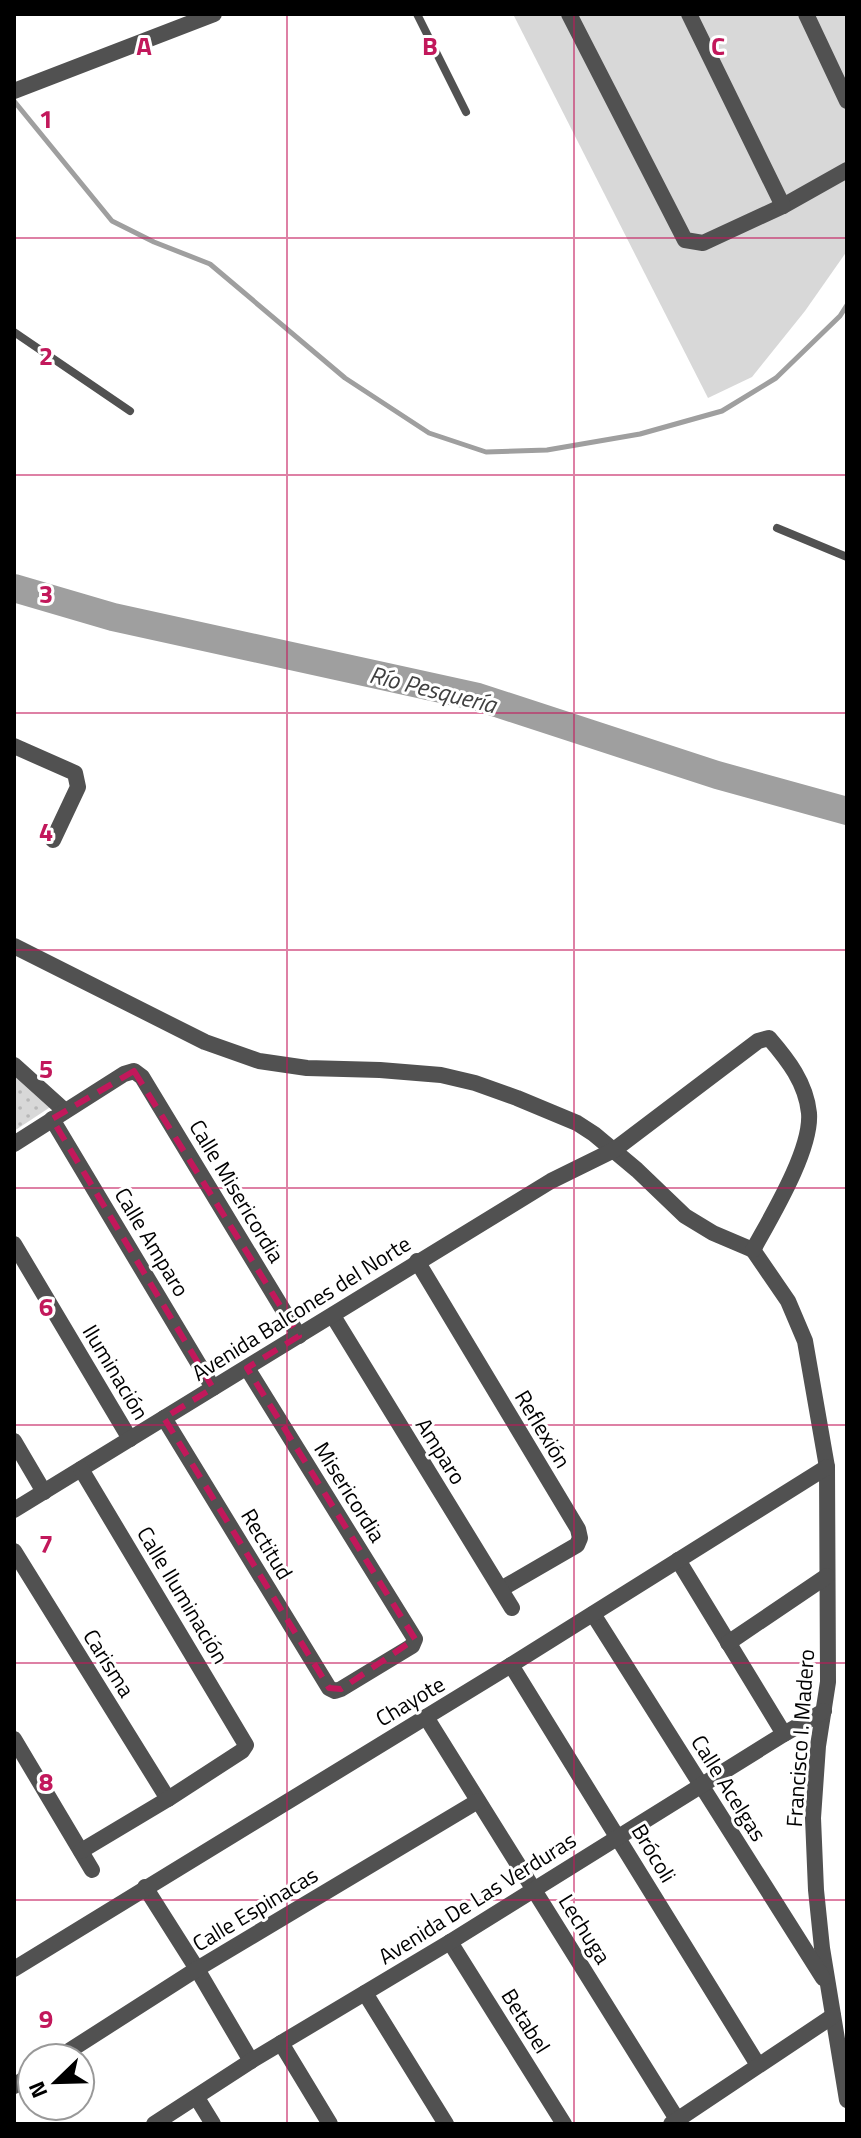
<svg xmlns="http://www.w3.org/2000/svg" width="861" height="2138" font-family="'Titillium Web',sans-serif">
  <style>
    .grass { fill: #d8d8d8 }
    .park { fill: url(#park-dots) }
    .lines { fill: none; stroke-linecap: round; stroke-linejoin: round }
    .stream { stroke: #9f9f9f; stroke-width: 5 }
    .river { stroke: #9f9f9f; stroke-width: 28 }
    .service { stroke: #515151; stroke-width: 8 }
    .minor { stroke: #515151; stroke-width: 16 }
    .marked { fill: none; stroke: #c2185b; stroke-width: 6; stroke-dasharray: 16 10; stroke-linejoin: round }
    .grid { fill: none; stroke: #c2185b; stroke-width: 2; stroke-opacity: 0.55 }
    .labels { text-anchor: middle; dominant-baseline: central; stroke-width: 6; stroke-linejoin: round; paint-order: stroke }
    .street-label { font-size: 22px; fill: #000; stroke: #fff }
    .water-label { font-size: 24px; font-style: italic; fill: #404040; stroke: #fff }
    .grid-label { font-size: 26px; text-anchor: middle; font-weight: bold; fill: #c2185b; stroke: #fff; stroke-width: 6; stroke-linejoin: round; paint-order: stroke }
  </style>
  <defs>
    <pattern id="park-dots" width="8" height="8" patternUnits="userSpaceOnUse" patternTransform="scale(2)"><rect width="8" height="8" fill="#d8d8d8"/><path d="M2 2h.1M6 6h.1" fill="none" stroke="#b8b8b8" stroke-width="1.8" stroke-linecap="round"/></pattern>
  </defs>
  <rect width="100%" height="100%" fill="#fff"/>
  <path class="grass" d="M513,14H847V251L805,311L752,377L708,398Z"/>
  <path class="park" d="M14,1072L52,1106L14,1131Z"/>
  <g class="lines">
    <path class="stream" d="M14,101L112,221L154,242L210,264L345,378L429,433L486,452L547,450L640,434L722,411L776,378L840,316L847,305"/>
    <path class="river" d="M14,588L113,617L478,697L717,775L847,811"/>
    <g class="service">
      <path d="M417,14L466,112"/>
      <path d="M14,332L130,411"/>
      <path d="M777,528L847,557"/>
    </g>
    <g class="minor">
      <path d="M569,14L685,240L703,243L783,206L847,170"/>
      <path d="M689,14L783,206"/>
      <path d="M806,14L847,101"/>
      <path d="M14,91L214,14"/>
      <path d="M14,746L75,773L78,787L53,840"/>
      <path d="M14,946L205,1042L259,1061L307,1068L380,1070L441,1075L475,1083L517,1098L577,1123L594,1134L637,1170L685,1216L713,1233L753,1250"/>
      <path d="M14,1065L65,1111"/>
      <path d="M52,1119L213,1388"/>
      <path d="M14,1144L124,1074L134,1071L142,1077L299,1336"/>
      <path d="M14,1244L130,1439"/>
      <path d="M753,1250L788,1301L805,1341L827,1467L828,1682L818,1746L813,1818L816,1890L822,1948L847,2100"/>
      <path d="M417,1261L578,1529L580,1538L577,1545L501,1589"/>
      <path d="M333,1316L512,1608"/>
      <path d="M164,1418L329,1688L335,1691L341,1689L412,1646L415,1639L247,1368"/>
      <path d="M14,1441L44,1492"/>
      <path d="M14,1510L551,1181L614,1150L758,1041L769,1038C788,1060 806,1083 809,1113C812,1150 771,1217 753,1250"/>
      <path d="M14,1551L168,1799"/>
      <path d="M678,1560L784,1734"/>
      <path d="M593,1614L823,1978"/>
      <path d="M728,1643L827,1576"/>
      <path d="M511,1665L758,2065"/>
      <path d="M426,1717L680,2124"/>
      <path d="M14,1739L92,1870"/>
      <path d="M81,1851L168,1799L242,1751L246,1745L81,1469"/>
      <path d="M145,1887L197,1969L251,2061"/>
      <path d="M450,1942L564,2124"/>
      <path d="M14,1969L511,1665L827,1467"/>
      <path d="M365,1993L446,2124"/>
      <path d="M281,2043L330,2124"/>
      <path d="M58,2058L197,1969L478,1801"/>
      <path d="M14,2086L32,2074"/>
      <path d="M197,2098L213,2124"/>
      <path d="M154,2124L251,2061L450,1942L784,1734L824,1711"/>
      <path d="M671,2124L833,2016"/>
    </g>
  </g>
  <path class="marked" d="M134,1071L299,1336L247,1368L415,1639L341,1689L329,1688L164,1418L213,1388L52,1119Z"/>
  <path class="grid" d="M287,14V2124M574,14V2124M14,238H847M14,475H847M14,713H847M14,950H847M14,1188H847M14,1425H847M14,1663H847M14,1900H847"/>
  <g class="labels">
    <g class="street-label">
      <text transform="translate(237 1191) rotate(59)">Calle Misericordia</text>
      <text transform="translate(152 1242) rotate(59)">Calle Amparo</text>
      <text transform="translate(301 1308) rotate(-32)">Avenida Balcones del Norte</text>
      <text transform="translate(116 1372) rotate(59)">Iluminación</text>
      <text transform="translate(543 1429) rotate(59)">Reflexión</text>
      <text transform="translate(441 1451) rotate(58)">Amparo</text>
      <text transform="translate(350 1492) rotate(58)">Misericordia</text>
      <text transform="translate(267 1544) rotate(59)">Rectitud</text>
      <text transform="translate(183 1595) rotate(59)">Calle Iluminación</text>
      <text transform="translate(109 1663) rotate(58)">Carisma</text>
      <text transform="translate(410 1701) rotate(-31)">Chayote</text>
      <text transform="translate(800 1738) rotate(-86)">Francisco I. Madero</text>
      <text transform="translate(729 1788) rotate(58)">Calle Acelgas</text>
      <text transform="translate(654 1853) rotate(59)">Brócoli</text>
      <text transform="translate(477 1898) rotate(-32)">Avenida De Las Verduras</text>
      <text transform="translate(255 1909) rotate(-31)">Calle Espinacas</text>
      <text transform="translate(585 1929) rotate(58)">Lechuga</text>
      <text transform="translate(526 2021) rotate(58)">Betabel</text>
    </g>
    <g class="water-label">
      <text transform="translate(433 689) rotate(14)">Río Pesquería</text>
    </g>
  </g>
  <g class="grid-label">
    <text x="144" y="55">A</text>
    <text x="430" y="55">B</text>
    <text x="718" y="55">C</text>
    <text x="46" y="128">1</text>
    <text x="46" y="365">2</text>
    <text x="46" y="603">3</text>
    <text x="46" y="841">4</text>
    <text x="46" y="1078">5</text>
    <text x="46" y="1316">6</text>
    <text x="46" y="1553">7</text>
    <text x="46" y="1791">8</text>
    <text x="46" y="2028">9</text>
  </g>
  <rect width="861" height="2138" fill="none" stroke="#000000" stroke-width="32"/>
  <g transform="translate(56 2082) rotate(247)"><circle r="38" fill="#ffffff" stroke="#999999" stroke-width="2"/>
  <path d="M0-6L14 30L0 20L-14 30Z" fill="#000000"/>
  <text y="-12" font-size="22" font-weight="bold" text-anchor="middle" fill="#000000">N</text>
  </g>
</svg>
